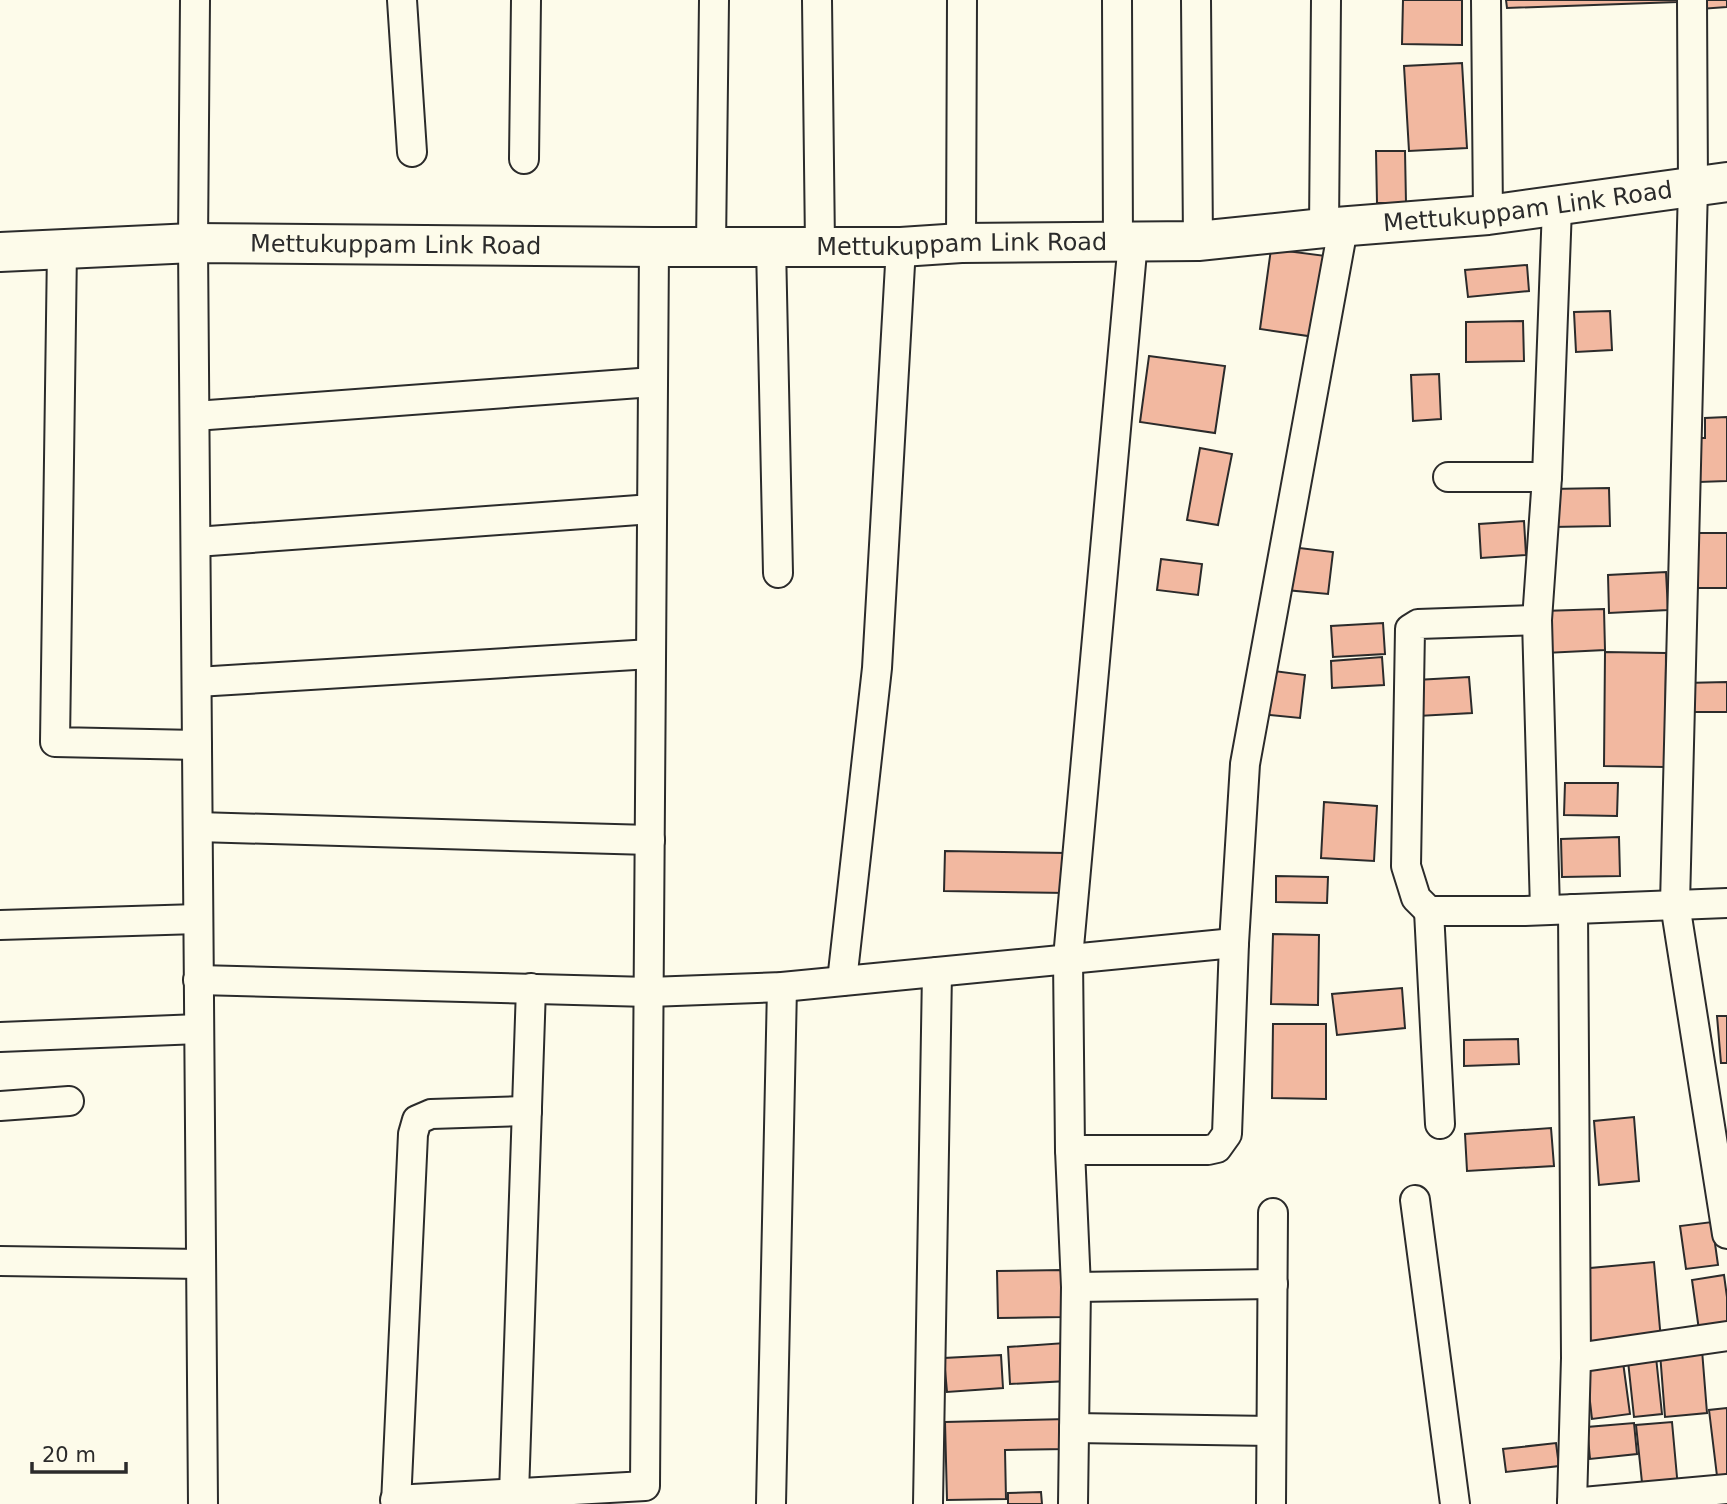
<svg xmlns="http://www.w3.org/2000/svg" width="1727" height="1504" font-family="'DejaVu Sans',sans-serif">
  <style>
    .building { fill: #f2b8a0; stroke: #2b2b2b; stroke-width: 2 }
    .lines { fill: none; stroke-linecap: round; stroke-linejoin: round }
    .street-casing { stroke: #2b2b2b; stroke-width: 32 }
    .secondary-casing { stroke: #2b2b2b; stroke-width: 42 }
    .street { stroke: #fdfbea; stroke-width: 28 }
    .secondary { stroke: #fdfbea; stroke-width: 38 }
    .labels { text-anchor: middle; dominant-baseline: central; stroke-width: 5; stroke-linejoin: round; paint-order: stroke }
    .street-label { font-size: 24px; fill: #2b2b2b; stroke: #fdfbea }
  </style>
  <rect width="100%" height="100%" fill="#fdfbea"/>
  <g class="building">
    <path d="M1403,0H1462V45L1402,44Z"/>
    <path d="M1506,0H1677V2L1507,8Z"/>
    <path d="M1700,0H1727V7L1700,9Z"/>
    <path d="M1462,63L1467,148L1409,151L1404,66Z"/>
    <path d="M1376,151H1405L1406,203H1377Z"/>
    <path d="M1271,249L1326,256L1315,337L1260,329Z"/>
    <path d="M1527,265L1529,291L1468,297L1465,270Z"/>
    <path d="M1610,311L1612,350L1576,352L1574,312Z"/>
    <path d="M1523,321L1524,361L1466,362V322Z"/>
    <path d="M1149,356L1225,366L1215,433L1140,422Z"/>
    <path d="M1439,374L1441,419L1413,421L1411,375Z"/>
    <path d="M1727,417V481L1699,482L1697,438H1705V418Z"/>
    <path d="M1200,448L1232,454L1218,525L1187,520Z"/>
    <path d="M1609,488L1610,526L1551,527L1550,489Z"/>
    <path d="M1524,521L1526,555L1481,558L1479,524Z"/>
    <rect x="1694" y="533" width="33" height="55"/>
    <path d="M1291,547L1333,552L1328,594L1286,590Z"/>
    <path d="M1161,559L1202,564L1198,595L1157,590Z"/>
    <path d="M1666,572L1668,610L1609,613L1608,575Z"/>
    <path d="M1604,609L1605,650L1545,653L1543,611Z"/>
    <path d="M1383,623L1385,654L1333,657L1331,626Z"/>
    <path d="M1605,652L1666,653L1665,767L1604,766Z"/>
    <path d="M1382,657L1384,685L1332,688L1331,661Z"/>
    <path d="M1267,670L1305,675L1300,718L1261,714Z"/>
    <path d="M1469,677L1472,713L1418,716L1416,680Z"/>
    <path d="M1727,682V712H1684V683Z"/>
    <path d="M1565,783H1618L1617,816L1564,815Z"/>
    <path d="M1324,802L1377,806L1374,861L1321,858Z"/>
    <path d="M1619,837L1620,876L1562,877L1561,839Z"/>
    <path d="M945,851L1067,853V893L944,891Z"/>
    <path d="M1276,876L1328,877L1327,903L1276,902Z"/>
    <path d="M1273,934L1319,935L1318,1005L1271,1004Z"/>
    <path d="M1402,988L1405,1028L1337,1035L1332,994Z"/>
    <path d="M1717,1016H1727V1063H1721Z"/>
    <path d="M1273,1024H1326V1099L1272,1098Z"/>
    <path d="M1518,1039L1519,1064L1464,1066V1040Z"/>
    <path d="M1634,1117L1639,1181L1599,1185L1594,1121Z"/>
    <path d="M1551,1128L1554,1166L1467,1171L1465,1134Z"/>
    <path d="M1712,1222L1718,1265L1686,1269L1680,1226Z"/>
    <path d="M1654,1262L1661,1340L1588,1347L1580,1269Z"/>
    <path d="M1062,1270L1063,1317L998,1318L997,1271Z"/>
    <path d="M1724,1275L1727,1297V1326L1699,1330L1692,1280Z"/>
    <path d="M1065,1343L1068,1381L1010,1384L1008,1347Z"/>
    <path d="M1702,1350L1707,1413L1665,1417L1660,1353Z"/>
    <path d="M1001,1355L1003,1388L947,1392L944,1358Z"/>
    <path d="M1656,1357L1662,1414L1634,1417L1628,1361Z"/>
    <path d="M1623,1362L1630,1414L1592,1419L1586,1367Z"/>
    <path d="M1727,1408V1475L1717,1476L1709,1410Z"/>
    <path d="M1067,1419L1068,1449L1005,1450L1006,1499L947,1500L945,1422Z"/>
    <path d="M1672,1422L1678,1488L1643,1492L1636,1425Z"/>
    <path d="M1634,1423L1637,1454L1590,1459L1587,1427Z"/>
    <path d="M1556,1443L1559,1466L1506,1472L1503,1449Z"/>
    <path d="M1041,1492L1042,1504H1008V1493Z"/>
  </g>
  <g class="lines">
    <g class="street-casing">
      <g id="street">
        <path d="M195,0L193,243L203,1504"/>
        <path d="M402,0L412,152"/>
        <path d="M817,0L820,245"/>
        <path d="M1117,0L1118,242"/>
        <path d="M1196,0L1198,241"/>
        <path d="M1486,0L1488,215"/>
        <path d="M1692,0L1693,186L1675,904L1727,1234"/>
        <path d="M524,159L526,0"/>
        <path d="M1324,228L1326,0"/>
        <path d="M961,243L962,0"/>
        <path d="M711,246L714,0"/>
        <path d="M771,246L778,573"/>
        <path d="M62,249L55,742L197,745"/>
        <path d="M195,416L653,382"/>
        <path d="M1448,477H1547"/>
        <path d="M196,542L652,509"/>
        <path d="M197,682L651,654"/>
        <path d="M198,827L650,840"/>
        <path d="M1545,910L1537,620L1547,477L1557,207"/>
        <path d="M1429,911L1416,898L1406,866L1410,629L1418,624L1537,620"/>
        <path d="M0,925L198,919"/>
        <path d="M198,980L649,992L782,987L1234,943"/>
        <path d="M842,981L877,668L901,247"/>
        <path d="M0,1037L199,1029"/>
        <path d="M0,1106L69,1101"/>
        <path d="M1440,1124L1429,911H1525L1727,903"/>
        <path d="M1070,1150H1208L1217,1148L1227,1134L1234,943L1245,764L1343,228"/>
        <path d="M1415,1200L1455,1504"/>
        <path d="M0,1261L201,1264"/>
        <path d="M1076,1287L1273,1284"/>
        <path d="M1576,1358L1727,1336"/>
        <path d="M1074,1428L1271,1431"/>
        <path d="M514,1494L531,988"/>
        <path d="M395,1500L645,1486L654,247"/>
        <path d="M1572,1503L1727,1489"/>
        <path d="M396,1504L413,1134L417,1120L431,1114L527,1111"/>
        <path d="M771,1504L782,987"/>
        <path d="M928,1504L937,972"/>
        <path d="M1073,1504L1076,1287L1070,1150L1068,958L1133,241"/>
        <path d="M1271,1504L1273,1213"/>
        <path d="M1572,1504L1576,1358L1573,909"/>
      </g>
    </g>
    <g class="secondary-casing">
      <g id="secondary">
        <path id="s1" d="M0,252L193,243L654,247H901L961,243L1198,241L1324,228L1488,215L1727,182"/>
      </g>
    </g>
    <use href="#street" class="street"/>
    <use href="#secondary" class="secondary"/>
  </g>
  <g class="labels">
    <g class="street-label">
      <text stroke="none"><textPath href="#s1" startOffset="1530">Mettukuppam Link Road</textPath></text>
      <text stroke="none"><textPath href="#s1" startOffset="962">Mettukuppam Link Road</textPath></text>
      <text stroke="none"><textPath href="#s1" startOffset="396">Mettukuppam Link Road</textPath></text>
    </g>
  </g>
  <path d="M32 1462v10h94v-10" fill="none" stroke="#2b2b2b" stroke-width="3.5"/>
  <text x="42" y="1462" font-size="21" fill="#2b2b2b" stroke="#fdfbea" stroke-width="5" paint-order="stroke">20 m</text>
</svg>
